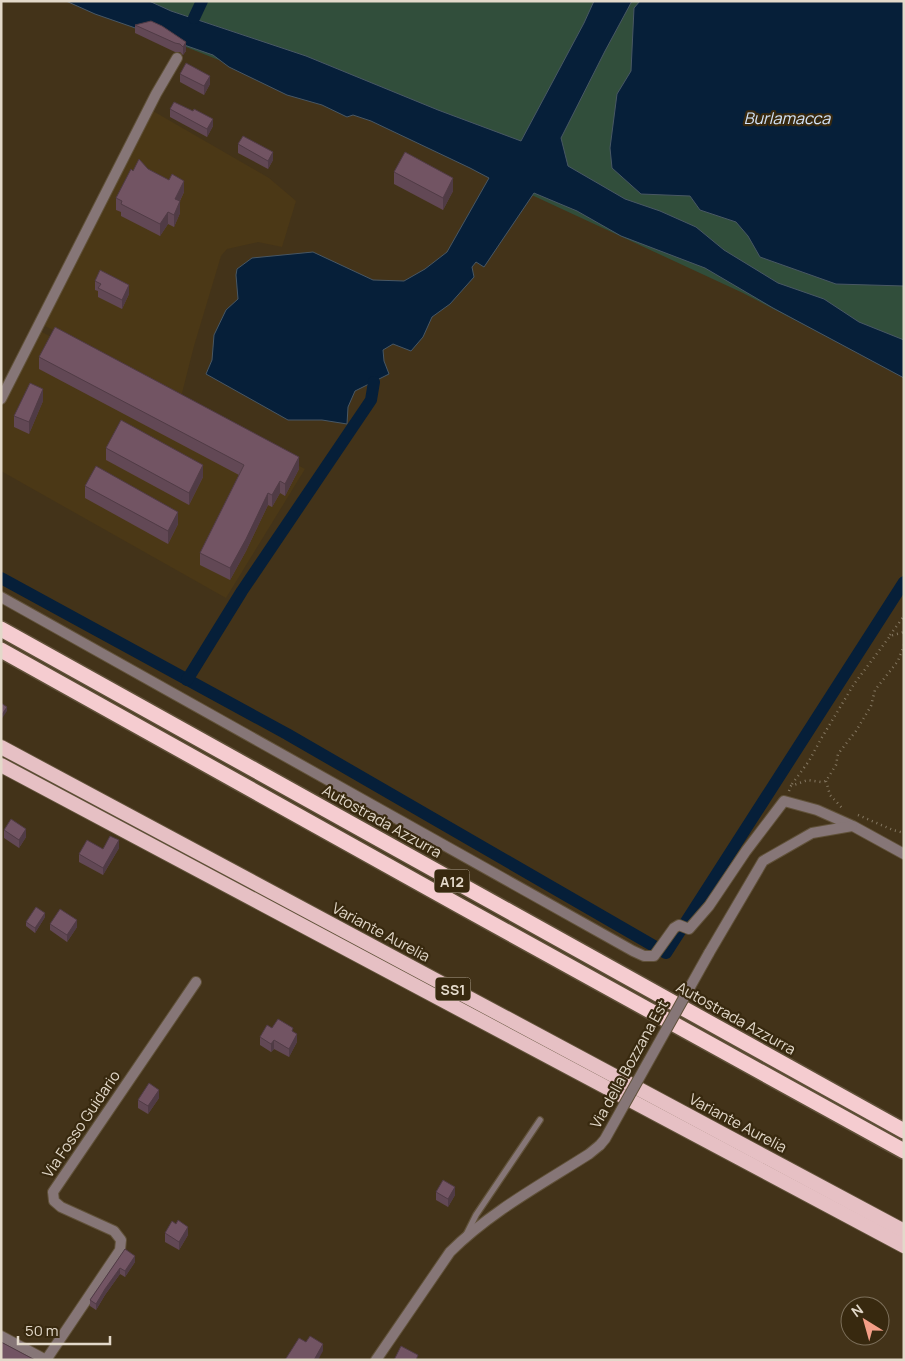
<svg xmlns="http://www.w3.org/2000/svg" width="905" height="1361" font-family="Manrope,sans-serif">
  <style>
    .built { fill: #4b3816 }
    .green { fill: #314e3b }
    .water { fill: #061f39; stroke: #485764 }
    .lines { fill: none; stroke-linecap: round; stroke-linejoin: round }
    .canal { stroke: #061f39; stroke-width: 12 }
    .service-casing { stroke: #605139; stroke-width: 8 }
    .minor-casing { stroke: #605139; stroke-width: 12 }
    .trunk-casing { stroke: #605139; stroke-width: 16 }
    .motorway-casing { stroke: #605139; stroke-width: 18 }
    .path { stroke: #857862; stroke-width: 2.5; stroke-dasharray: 1 4; stroke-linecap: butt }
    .service { stroke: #867677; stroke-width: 5.5 }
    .minor { stroke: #867677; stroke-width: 10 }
    .trunk { stroke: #e6c0c4; stroke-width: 14 }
    .motorway { stroke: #f5ccd0; stroke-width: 15 }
    .minor-bridge-casing { stroke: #605139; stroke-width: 12; stroke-linecap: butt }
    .minor-bridge { stroke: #867677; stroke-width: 10 }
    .wall { fill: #624855 }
    .shaded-wall { fill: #503b45 }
    .building { fill: #725463; stroke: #503b45 }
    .labels { text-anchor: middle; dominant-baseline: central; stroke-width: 4.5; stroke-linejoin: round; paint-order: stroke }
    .shield { fill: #38290f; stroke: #b0a492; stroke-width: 1 }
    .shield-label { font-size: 14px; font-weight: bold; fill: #e3d9ca }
    .street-label { font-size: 15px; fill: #e3d9ca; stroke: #38290f }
    .water-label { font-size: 16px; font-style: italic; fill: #d3e5fb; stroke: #38290f }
  </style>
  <rect width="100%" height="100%" fill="#433319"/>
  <g class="built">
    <path d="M153,111L269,178L296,201L282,247L258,242L227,249L221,256L194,346L181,397L43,325Z"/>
    <path d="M40,331L305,469L226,598L1,471V408Z"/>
  </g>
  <path class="green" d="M70,1H904V377L743,293L370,120Z"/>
  <g class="water">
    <path d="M66,1H149L171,11L306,56L438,110L521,141L584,23L594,1H632L605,51L561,138L568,166L625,199L660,211L696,227L724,250L778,283L824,299L859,322L904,340V378L773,308L705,268L621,236L577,211L534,193L484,267L476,262L472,267L474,277L450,304L432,317L423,337L411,351L393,344L383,350L384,361L389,374L355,391L348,407L347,424L322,420H288L206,374L212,360L214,335L226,310L238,299L236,275L237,269L252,258L313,252L373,280L404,281L425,269L447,252L489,178L470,168L371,121L353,115L347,117L322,105L287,95L229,67L213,55L95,14Z"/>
    <path d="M640,1H904V286L836,284L760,257L748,236L736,222L700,210L690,196L641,194L612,168L610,148L617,94L631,71L634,8Z"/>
  </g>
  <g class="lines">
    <g class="canal">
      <path d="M194,18L202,1"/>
      <path d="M1,578L287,734L666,953L904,582"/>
      <path d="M187,680L242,591L371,400L374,382"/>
    </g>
    <g class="service-casing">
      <path id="service" d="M466,1235L476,1215L540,1120"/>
    </g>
    <g class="minor-casing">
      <g id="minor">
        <path d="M1,399L156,94L177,58"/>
        <path d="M1,597L633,951L644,956H654L674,928L679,925L689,929L709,906L746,851L784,801L817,810L853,826L904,854"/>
        <path d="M709,953L763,861L812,833L852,826"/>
        <path d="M1,1336L46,1360"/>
        <path d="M46,1360L120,1250L121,1240L114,1231L61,1207L54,1201L53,1192L196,982"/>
        <path d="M376,1360L450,1252C490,1212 542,1184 589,1154L600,1145"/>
      </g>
    </g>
    <g class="trunk-casing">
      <g id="trunk">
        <path d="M1,747L904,1231"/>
        <path d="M1,765L904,1246"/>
      </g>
    </g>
    <g class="motorway-casing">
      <g id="motorway">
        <path d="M1,629L904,1131"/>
        <path d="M1,650L462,907L904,1151"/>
      </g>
    </g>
    <g class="path">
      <path d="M890,635L904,616"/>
      <path d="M826,781L830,795L843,809"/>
      <path d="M792,784L809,761L821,739L854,684L890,636L904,632"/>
      <path d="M789,791L791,786L808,780L821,782L826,781L836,765L838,754L856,731L871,706L875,690L898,661L904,645"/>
      <path d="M858,815L893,830L904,833"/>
    </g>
    <use href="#service" class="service"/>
    <use href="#minor" class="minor"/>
    <use href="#trunk" class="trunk"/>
    <use href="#motorway" class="motorway"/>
    <g class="minor-bridge-casing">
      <path id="minor-bridge" d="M600,1145L605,1139L709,953"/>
    </g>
    <use href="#minor-bridge" class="minor-bridge"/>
  </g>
  <g class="wall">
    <path d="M135,25L186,42V51L183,55L180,52H175L135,33Z"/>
    <path d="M180,74L210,84L204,95L180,82Z"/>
    <path d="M170,109L193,111L213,126L207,137L170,117Z"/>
    <path d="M238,144L273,160L268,169L238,153Z"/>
    <path d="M148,169L184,192L180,201V213L174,227L168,224L160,236L121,216V212L116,210V198L133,171Z"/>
    <path d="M394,172L453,191L443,210L394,184Z"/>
    <path d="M95,281L129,294L122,309L98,297V291L95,290Z"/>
    <path d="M39,357L299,469L285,496L280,493L272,507L268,505L246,551L230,580L200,565V553L239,475L39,369Z"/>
    <path d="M43,401L29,434L14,427V416Z"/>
    <path d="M106,448L203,477L189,505L106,460Z"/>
    <path d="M85,486L178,524L168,544L85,498Z"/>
    <path d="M4,830L26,837L19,848L4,838Z"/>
    <path d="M119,848L103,875L79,862V854L103,849Z"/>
    <path d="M45,917L35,933L26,926V922Z"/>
    <path d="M50,924L77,927L67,942L50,930Z"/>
    <path d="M272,1028L293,1032L297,1042L289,1057L274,1049L271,1052L260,1045V1037Z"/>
    <path d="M159,1098L148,1114L138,1108V1100Z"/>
    <path d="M436,1192L455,1195L448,1207L436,1200Z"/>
    <path d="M176,1224L188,1235L179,1250L165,1242V1233Z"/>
    <path d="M125,1249L135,1262L125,1277L120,1274L105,1295L96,1310L90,1306V1300Z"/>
  </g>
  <g class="shaded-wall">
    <path d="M186,42V51L183,55V47Z"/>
    <path d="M210,76V84L204,95V86Z"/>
    <path d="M213,119V126L207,137V129Z"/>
    <path d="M273,152V160L268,169V161Z"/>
    <path d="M453,178V191L443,210V198Z"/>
    <path d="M184,181V192L175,211V199Z"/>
    <path d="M180,201V213L174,227V215Z"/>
    <path d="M168,212V224L160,236V224Z"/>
    <path d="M129,285V294L122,309V300Z"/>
    <path d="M43,389V401L29,434V422Z"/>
    <path d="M299,457V469L285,496V484Z"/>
    <path d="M203,465V477L189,505V493Z"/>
    <path d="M280,481V493L272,507V495Z"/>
    <path d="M268,493V505L246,551L230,580V568Z"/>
    <path d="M178,512V524L168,544V531Z"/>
    <path d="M7,707V711L1,720V716Z"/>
    <path d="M26,829V837L19,848V840Z"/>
    <path d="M119,840V848L103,875V868Z"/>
    <path d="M45,913V917L35,933V928Z"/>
    <path d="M77,920V927L67,942V935Z"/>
    <path d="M297,1034V1042L289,1057V1049Z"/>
    <path d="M274,1040V1049L271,1052V1044Z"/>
    <path d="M159,1090V1098L148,1114V1106Z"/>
    <path d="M455,1187V1195L448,1207V1199Z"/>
    <path d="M188,1227V1235L179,1250V1242Z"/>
    <path d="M135,1256V1262L125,1277V1271Z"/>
    <path d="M120,1268V1274L105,1295L96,1310V1304L105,1289Z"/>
    <path d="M323,1344V1351L318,1360H314Z"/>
  </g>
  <g class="building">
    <path d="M151,21L162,26L186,42L183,47L180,44L175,43L135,25Z"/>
    <path d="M186,63L210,76L204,86L180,74Z"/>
    <path d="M174,102L193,111L194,109L213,119L207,129L170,109Z"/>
    <path d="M243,136L273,152L268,161L238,144Z"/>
    <path d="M405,152L453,178L443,198L394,172Z"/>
    <path d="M139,159L148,169L169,180L172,174L184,181L175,199L180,201L174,215L168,212L160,224L121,204L122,201L116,198L131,169L133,171Z"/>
    <path d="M100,270L129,285L122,300L98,288L101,284L95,281Z"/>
    <path d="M55,327L299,457L285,484L280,481L272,495L268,493L246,539L230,568L200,553L244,465L39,357Z"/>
    <path d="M30,383L43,389L29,422L14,416Z"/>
    <path d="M121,420L203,465L189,493L106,448Z"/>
    <path d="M96,466L178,512L168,531L85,486Z"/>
    <path d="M1,703L7,707L1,716Z"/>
    <path d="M11,819L26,829L19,840L4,830Z"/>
    <path d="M110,836L119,840L103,868L79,854L87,840L103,849Z"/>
    <path d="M36,907L45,913L35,928L26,922Z"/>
    <path d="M60,909L77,920L67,935L50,924Z"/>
    <path d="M278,1019L293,1028L292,1031L297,1034L289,1049L274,1040L271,1044L260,1037L267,1025L272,1028Z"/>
    <path d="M149,1083L159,1090L148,1106L138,1100Z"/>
    <path d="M443,1180L455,1187L448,1199L436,1192Z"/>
    <path d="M178,1220L188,1227L179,1242L165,1233L172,1221L176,1224Z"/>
    <path d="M125,1249L135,1256L125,1271L120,1268L105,1289L96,1304L90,1300Z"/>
    <path d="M310,1336L323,1344L314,1360H285L299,1338L306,1342Z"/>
    <path d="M1,1342L35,1360H1Z"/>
    <path d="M401,1346L418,1355L416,1360H394Z"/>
  </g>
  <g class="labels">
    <g class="shield">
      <rect x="434.5" y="869.5" width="35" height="23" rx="4"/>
      <rect x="435.5" y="977.5" width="35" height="23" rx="4"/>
    </g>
    <g class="shield-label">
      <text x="452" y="881">A12</text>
      <text x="453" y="989">SS1</text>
    </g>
    <g class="street-label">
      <text transform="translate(382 821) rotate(29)">Autostrada Azzurra</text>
      <text transform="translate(381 932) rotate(28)">Variante Aurelia</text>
      <text transform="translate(736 1018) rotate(29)">Autostrada Azzurra</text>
      <text transform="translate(629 1064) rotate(-61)">Via della Bozzana Est</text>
      <text transform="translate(738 1123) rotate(28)">Variante Aurelia</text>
      <text transform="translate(81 1124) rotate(-56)">Via Fosso Guidario</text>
    </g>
    <g class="water-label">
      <text x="787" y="118">Burlamacca</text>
    </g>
  </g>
  <rect width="905" height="1361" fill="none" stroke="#e3d9ca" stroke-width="5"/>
  <g transform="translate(865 1321) rotate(323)"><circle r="24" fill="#38290f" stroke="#7c6f5a"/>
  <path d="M0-4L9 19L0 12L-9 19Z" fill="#f49e87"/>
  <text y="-8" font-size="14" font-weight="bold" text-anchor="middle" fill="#e3d9ca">N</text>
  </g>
  <path d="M18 1336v8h92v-8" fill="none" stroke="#e3d9ca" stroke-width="2.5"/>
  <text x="25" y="1336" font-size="15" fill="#e3d9ca" stroke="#38290f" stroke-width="4" paint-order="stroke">50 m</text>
</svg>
